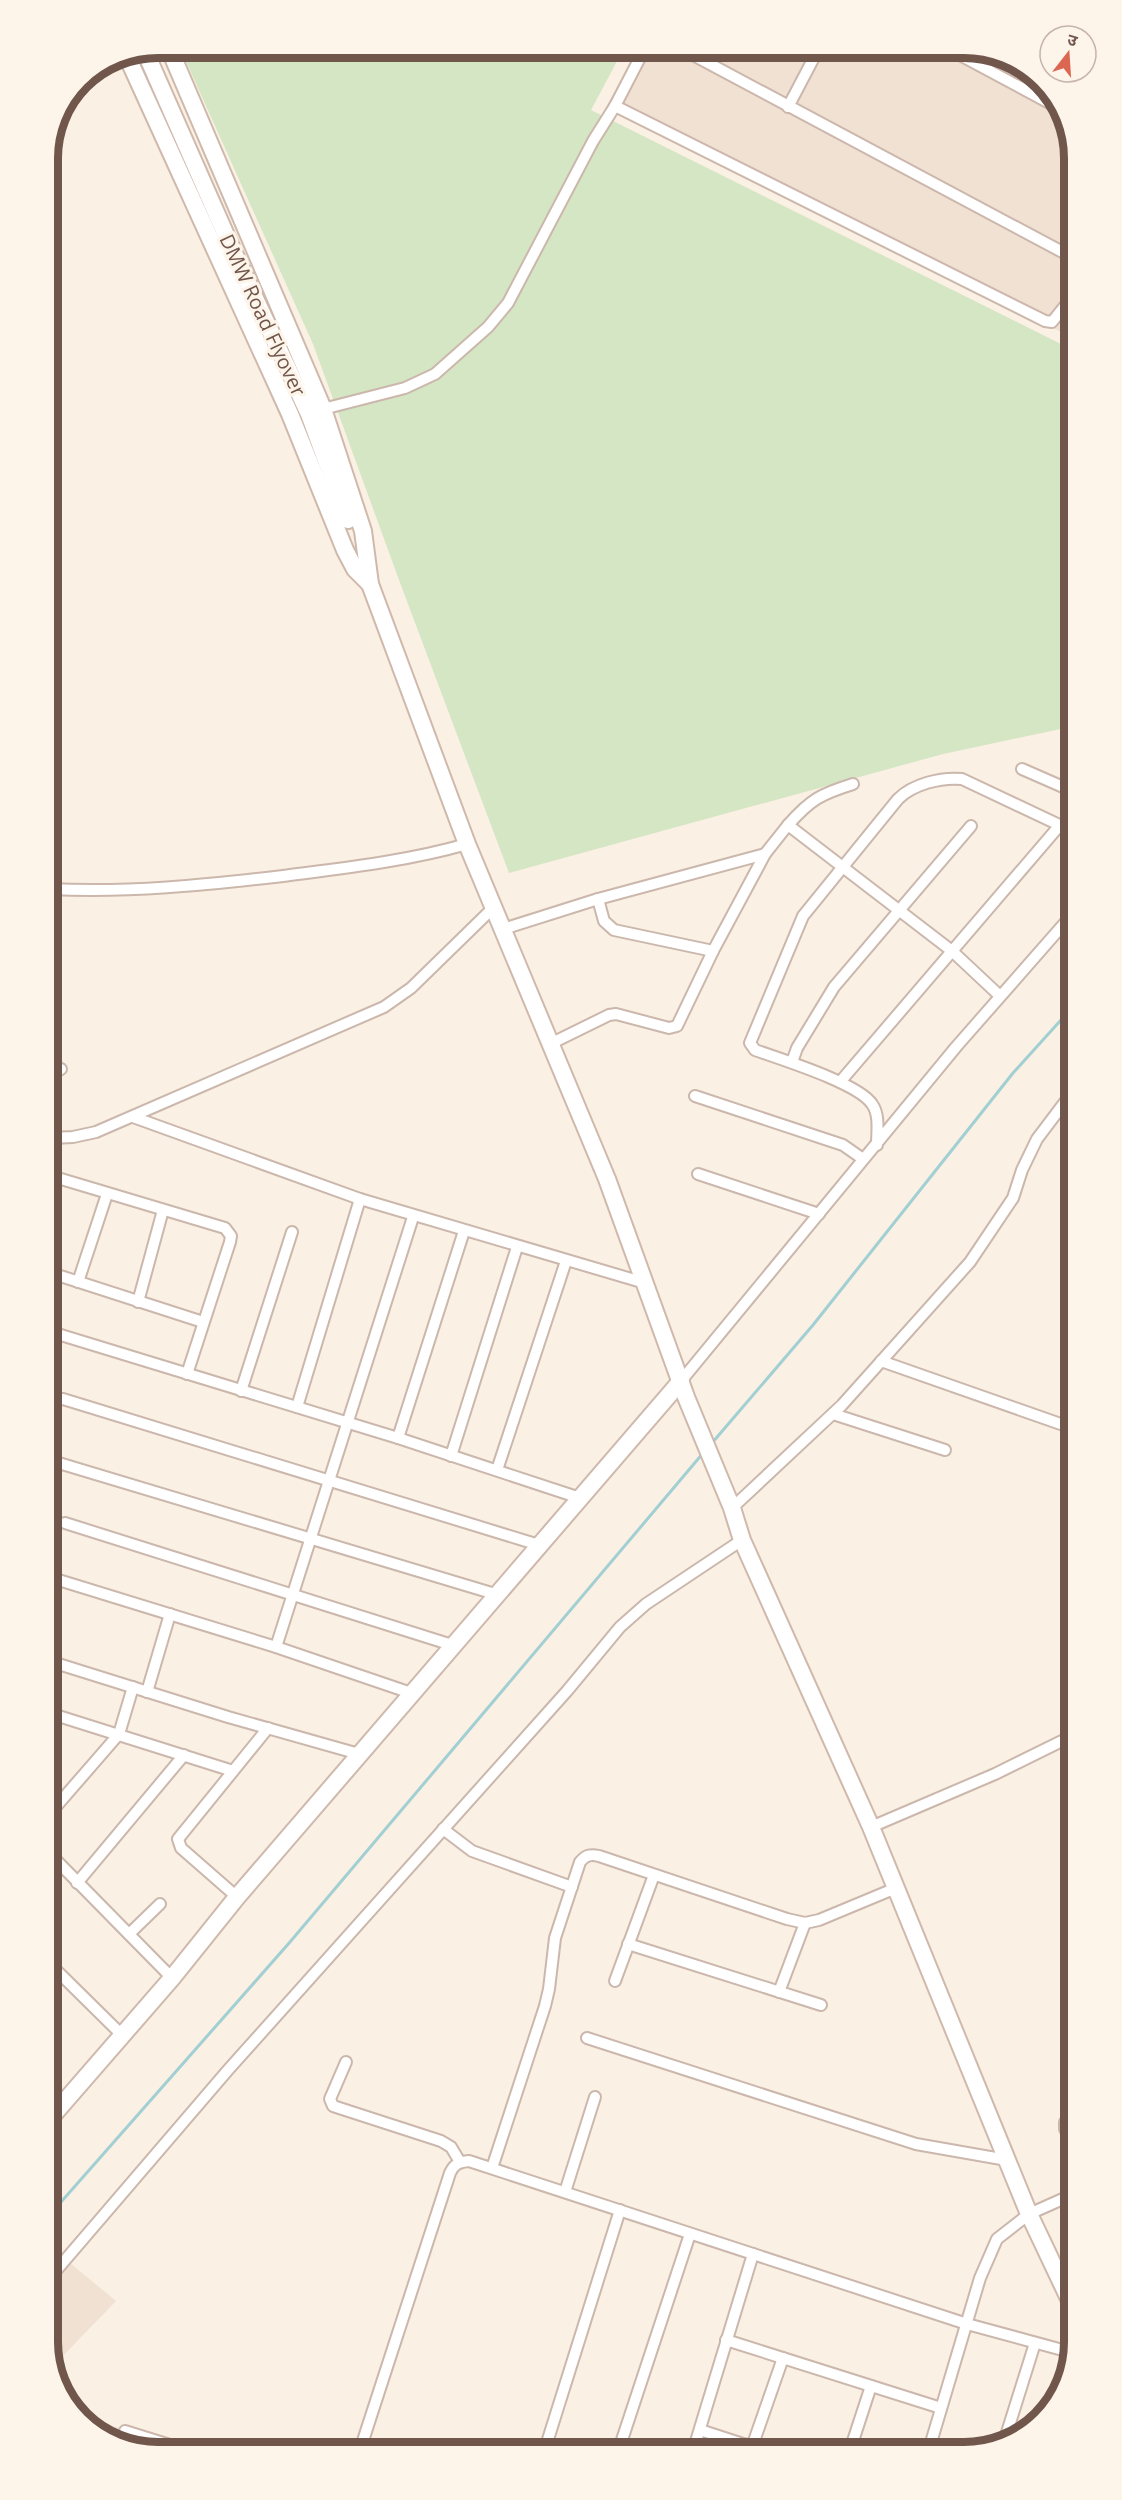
<svg xmlns="http://www.w3.org/2000/svg" width="1122" height="2500" font-family="'Open Sans','Noto Sans Devanagari',sans-serif">
  <style>
    .residential { fill: #f1e1d3 }
    .green { fill: #d5e6c4 }
    .lines { fill: none; stroke-linecap: round; stroke-linejoin: round }
    .stream { stroke: #a2cfd3; stroke-width: 3 }
    .street-casing { stroke: #cbb7ac; stroke-width: 14 }
    .secondary-casing { stroke: #cfb9ac; stroke-width: 20 }
    .street { stroke: #fff; stroke-width: 10 }
    .secondary { stroke: #fff; stroke-width: 16 }
    .labels { text-anchor: middle; dominant-baseline: central; stroke-width: 6; stroke-linejoin: round; paint-order: stroke }
    .street-label { font-size: 20px; fill: #71564c; stroke: #fdf4ea }
    .rim { fill: none; stroke: #71564c; stroke-width: 8 }
  </style>
  <rect width="100%" height="100%" fill="#faf0e4"/>
  <g class="residential">
    <path d="M638,48H971L1031,71L1068,123L1069,336L606,107Z"/>
    <path d="M65,2259L116,2301L54,2365V2272Z"/>
    <path d="M81,2415L187,2451L151,2452L92,2429Z"/>
  </g>
  <path class="green" d="M180,48H624L591,110L1069,348L1070,727L943,754L509,873L402,588L313,344Z"/>
  <g class="lines">
    <g class="stream">
      <path d="M712,1443L813,1325L1013,1073L1070,1010"/>
      <path d="M54,2210L290,1942L704,1452"/>
    </g>
    <g class="street-casing">
      <g id="street">
        <path d="M680,48L1068,255"/>
        <path d="M947,48L1057,107"/>
        <path d="M615,106L1045,321L1052,322L1068,302"/>
        <path d="M788,107L819,48"/>
        <path d="M323,409L405,388L435,374L488,327L508,303L593,141L615,106L645,48"/>
        <path d="M1022,769L1070,790"/>
        <path d="M788,825C811,799 821,794 853,784"/>
        <path d="M50,889C128,893 206,885 283,876C344,868 408,861 467,844"/>
        <path d="M598,899L604,921L614,930L713,951"/>
        <path d="M503,929L598,899L765,854"/>
        <path d="M550,1044L609,1015L616,1014L669,1028L677,1026L713,951L765,854L788,825L952,951L1000,996"/>
        <path d="M792,1062L797,1048L834,987L971,826"/>
        <path d="M51,1066L61,1069"/>
        <path d="M840,1082L1060,825"/>
        <path d="M695,1096L843,1145L863,1159"/>
        <path d="M133,1117L360,1199L645,1283"/>
        <path d="M51,1138L73,1137L96,1132L384,1007L411,988L493,908"/>
        <path d="M877,1145C877,1132 880,1115 872,1104C858,1083 780,1059 755,1050L750,1043L803,916L898,799C913,784 941,777 962,779L1070,830"/>
        <path d="M698,1174L819,1214"/>
        <path d="M51,1176L225,1228L231,1236L230,1242L187,1374"/>
        <path d="M51,1273L203,1322"/>
        <path d="M78,1282L107,1194"/>
        <path d="M138,1302L163,1210"/>
        <path d="M51,1332L398,1438L580,1498"/>
        <path d="M881,1361L1072,1428"/>
        <path d="M681,1381L956,1047L1070,917"/>
        <path d="M241,1391L292,1232"/>
        <path d="M51,1406L55,1400L63,1399L539,1545"/>
        <path d="M297,1407L360,1199"/>
        <path d="M833,1414L945,1450"/>
        <path d="M398,1438L464,1231"/>
        <path d="M451,1456L517,1247"/>
        <path d="M52,1461L495,1594"/>
        <path d="M497,1470L566,1261"/>
        <path d="M732,1508L842,1405L970,1262L1013,1198L1022,1170L1037,1139L1071,1094"/>
        <path d="M65,1523L452,1645"/>
        <path d="M52,1578L276,1647L414,1694"/>
        <path d="M276,1647L413,1217"/>
        <path d="M52,1662L228,1717L359,1754"/>
        <path d="M147,1692L170,1614"/>
        <path d="M52,1714L233,1771"/>
        <path d="M53,1810L119,1734L133,1687"/>
        <path d="M871,1827L995,1774L1072,1736"/>
        <path d="M443,1829L472,1851L572,1887"/>
        <path d="M53,1857L172,1978"/>
        <path d="M77,1883L184,1755"/>
        <path d="M237,1897L181,1848L178,1839L268,1728"/>
        <path d="M129,1934L160,1904"/>
        <path d="M628,1944L821,2005"/>
        <path d="M53,1967L122,2035"/>
        <path d="M615,1981L654,1875"/>
        <path d="M779,1992L805,1923"/>
        <path d="M587,2038L916,2144L1007,2160"/>
        <path d="M346,2062L330,2099L333,2106L441,2141L451,2147L460,2162"/>
        <path d="M1073,2115L1065,2122V2129L1073,2144"/>
        <path d="M492,2168L545,2006L549,1989L555,1938L580,1862C586,1855 590,1854 599,1856L787,1919L805,1923L819,1920L896,1888"/>
        <path d="M565,2192L595,2097"/>
        <path d="M54,2273L228,2070L567,1691L620,1627L646,1604L742,1540"/>
        <path d="M726,2340L941,2408"/>
        <path d="M700,2430L746,2445L753,2444L783,2358"/>
        <path d="M125,2431L189,2451"/>
        <path d="M1004,2442L1035,2343"/>
        <path d="M930,2446L980,2278L997,2239L1029,2214L1074,2194"/>
        <path d="M851,2447L871,2386"/>
        <path d="M694,2448L753,2254"/>
        <path d="M545,2449L620,2210"/>
        <path d="M619,2449L690,2234"/>
        <path d="M360,2450L450,2173C454,2164 459,2162 469,2161L967,2324L1070,2352"/>
        <path d="M411,2450L412,2449"/>
      </g>
    </g>
    <g class="secondary-casing">
      <g id="secondary">
        <path d="M169,48L323,409L363,531L370,584L467,844L607,1179L686,1397L732,1508L742,1540L871,1827L1029,2214L1074,2309"/>
        <path d="M145,51L232,249L309,414L348,520"/>
        <path d="M126,54L290,414L345,550L355,569L370,584"/>
        <path d="M53,2115L172,1978L237,1897L681,1381"/>
      </g>
    </g>
    <use href="#street" class="street"/>
    <use href="#secondary" class="secondary"/>
  </g>
  <g class="labels">
    <g class="street-label">
      <text transform="translate(263 315) rotate(65)">DMW Road Flyover</text>
    </g>
  </g>
  <path d="M0 0H1122V2500H0ZM158 58H964A100 100 0 0 1 1064 158V2342A100 100 0 0 1 964 2442H158A100 100 0 0 1 58 2342V158A100 100 0 0 1 158 58Z" fill="#fdf4ea" fill-rule="evenodd"/>
  <path class="rim" d="M158 58H964A100 100 0 0 1 1064 158V2342A100 100 0 0 1 964 2442H158A100 100 0 0 1 58 2342V158A100 100 0 0 1 158 58Z"/>
  <g transform="translate(1068 54) rotate(17)"><circle r="28" fill="#fdf4ea" stroke="#c5b5ab" stroke-width="1.5"/>
  <path d="M0-4.5L10 22L0 15L-10 22Z" fill="#db6753"/>
  <text y="-9" font-size="16" font-weight="bold" text-anchor="middle" fill="#71564c">उ</text>
  </g>
</svg>
